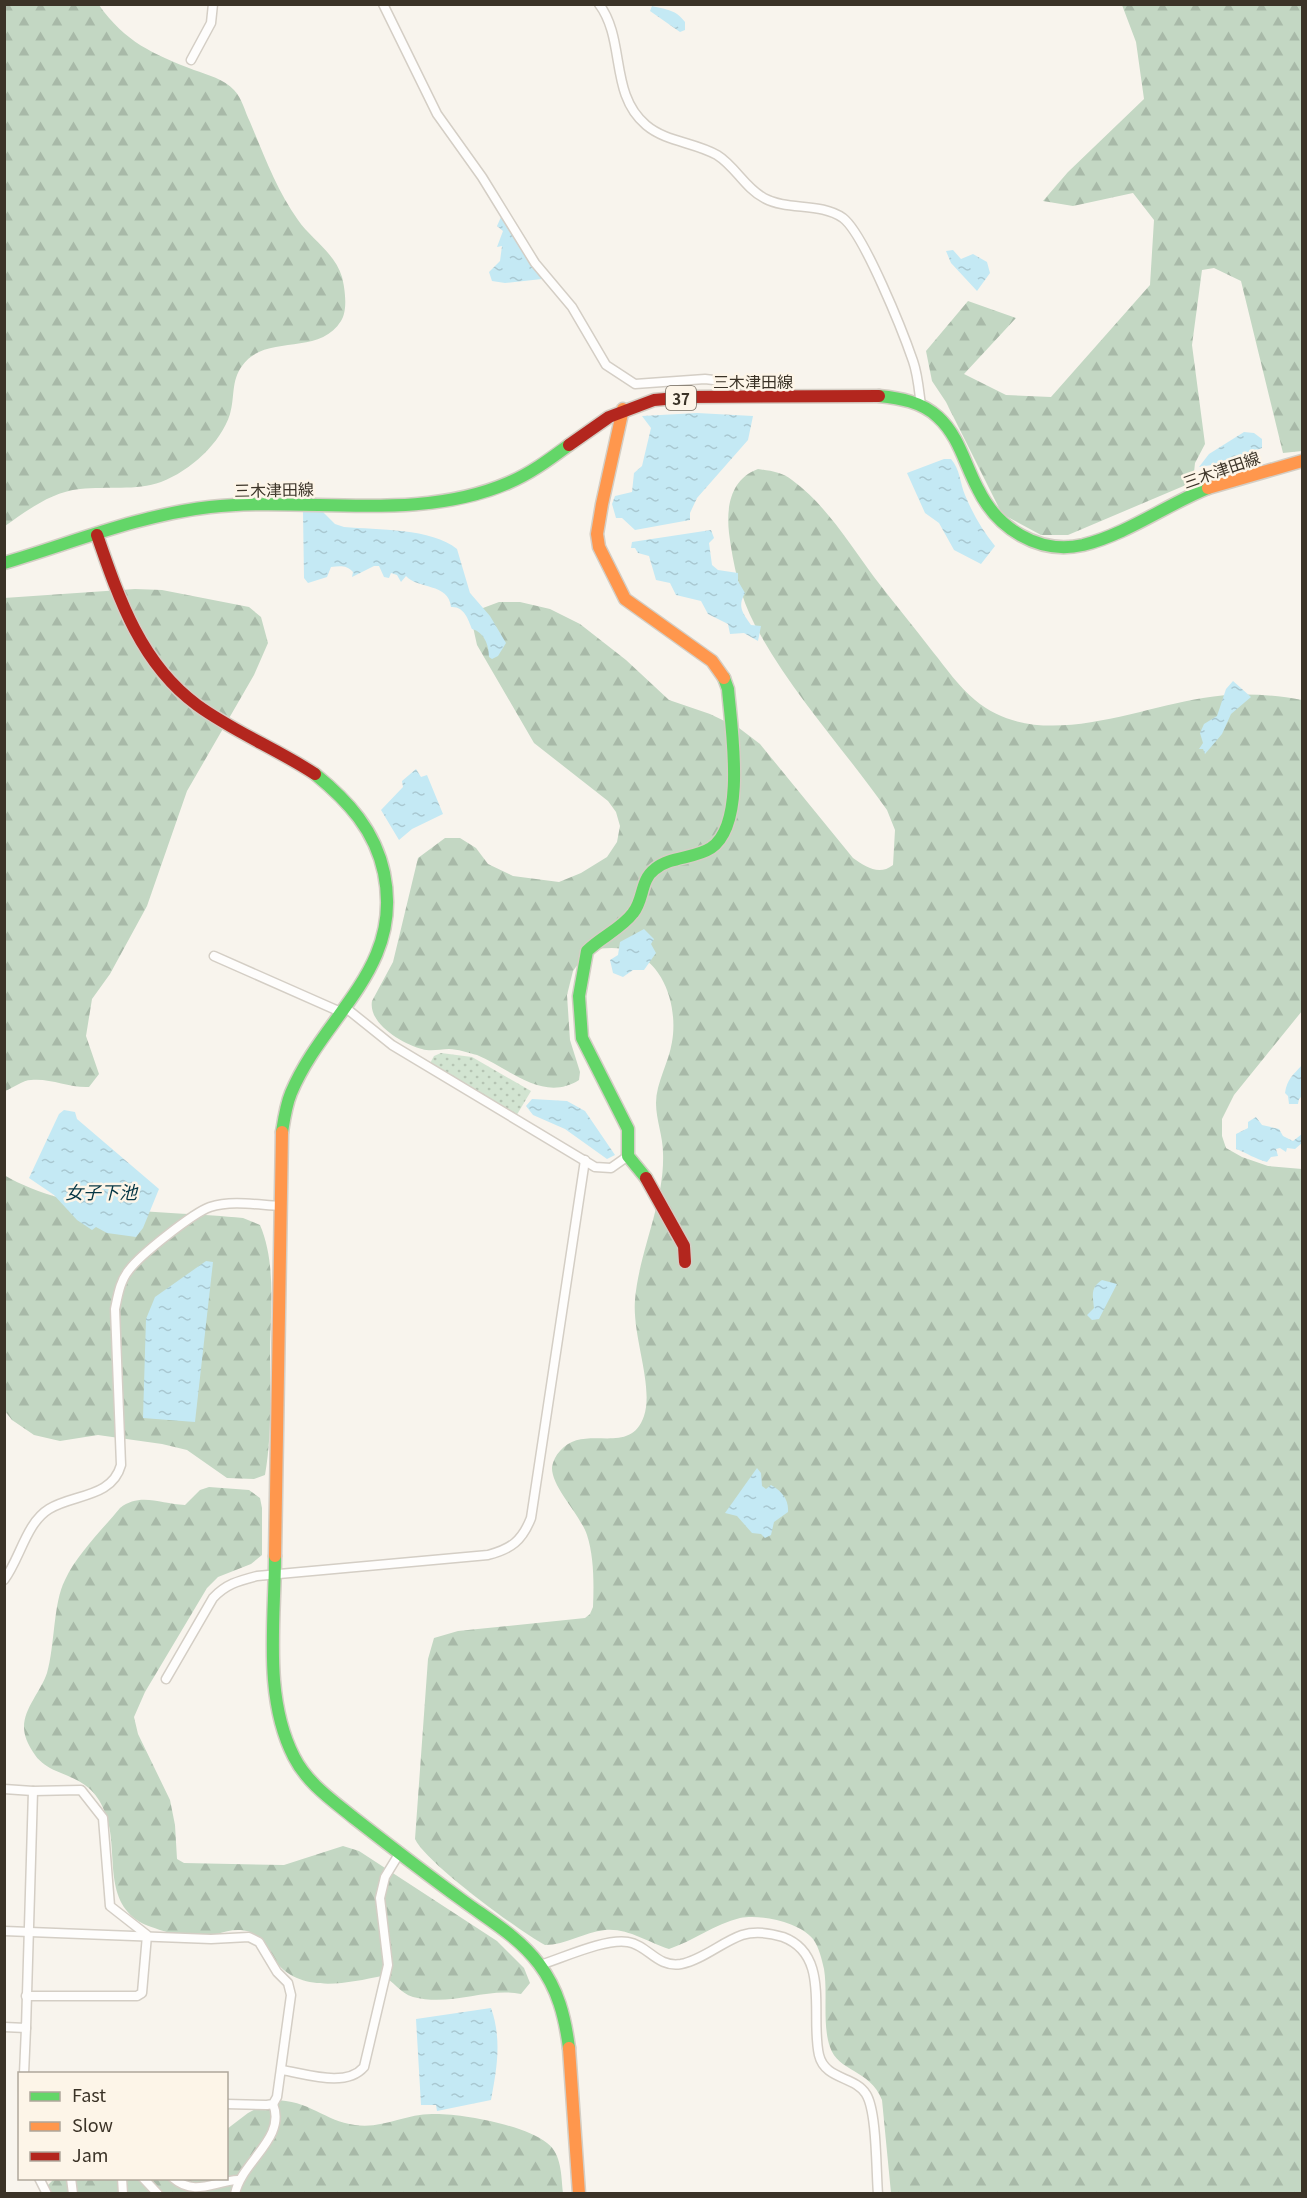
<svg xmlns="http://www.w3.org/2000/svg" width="1307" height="2198" font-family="Georgia,'Noto Sans JP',serif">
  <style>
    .forest { fill: url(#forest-firs) }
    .park { fill: url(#park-dots) }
    .water { fill: url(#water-ripples) }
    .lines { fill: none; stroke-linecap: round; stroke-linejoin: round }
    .street-casing { stroke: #d4cec5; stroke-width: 11 }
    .fast-casing { stroke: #d4cec5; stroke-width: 15 }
    .slow-casing { stroke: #d4cec5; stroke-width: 15 }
    .jam-casing { stroke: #d4cec5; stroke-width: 15 }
    .street { stroke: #fefdfc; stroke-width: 8 }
    .fast { stroke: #63d668; stroke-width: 12 }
    .slow { stroke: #ff974d; stroke-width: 12 }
    .jam { stroke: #b3261e; stroke-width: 12 }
    .labels { text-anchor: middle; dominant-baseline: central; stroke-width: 5; stroke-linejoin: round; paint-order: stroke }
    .shield { fill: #fdf5e8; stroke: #756d61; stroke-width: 1.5 }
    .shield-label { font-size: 15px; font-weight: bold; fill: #3b3327 }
    .street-label { font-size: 16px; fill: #3b3327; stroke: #fdf5e8 }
    .water-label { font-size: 18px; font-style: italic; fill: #033543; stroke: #fdf5e8 }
  </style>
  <defs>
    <pattern id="forest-firs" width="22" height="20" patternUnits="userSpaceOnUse" patternTransform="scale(1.5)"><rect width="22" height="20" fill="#c3d7c3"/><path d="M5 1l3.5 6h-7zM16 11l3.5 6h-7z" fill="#a8b9a8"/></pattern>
    <pattern id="park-dots" width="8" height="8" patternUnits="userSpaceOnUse" patternTransform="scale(1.5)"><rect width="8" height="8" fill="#d2e4d1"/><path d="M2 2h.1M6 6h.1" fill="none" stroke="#b5c4b3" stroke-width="1.8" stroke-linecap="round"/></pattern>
    <pattern id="water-ripples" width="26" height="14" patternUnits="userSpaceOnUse" patternTransform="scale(1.5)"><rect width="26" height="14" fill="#c4e9f4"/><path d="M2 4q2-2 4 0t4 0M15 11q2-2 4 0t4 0" fill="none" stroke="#a9c8d1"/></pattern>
  </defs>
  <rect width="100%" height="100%" fill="#f8f4ed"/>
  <g class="forest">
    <path d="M5,4L99,5C125,42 153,54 194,70C208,75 224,79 234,90C242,98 245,112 250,122C264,155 277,191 298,220C311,239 335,253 342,277C345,289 348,310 341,321C319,357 264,333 242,366C231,381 235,397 230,414C221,443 190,471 161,482C136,491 107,486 80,489C51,492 28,510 5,526Z"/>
    <path d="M1122,5H1302V451L1283,453L1241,281L1214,268L1202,270L1192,345L1205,444L1195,463L1193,482L1068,535H1041L1002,514L946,402L932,381L926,351L968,301L1016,318L964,374L1006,395L1051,397L1150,285L1154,220L1133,193L1073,206L1043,201L1068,172L1144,99L1136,42Z"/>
    <path d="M758,469C771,471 782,472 792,480C826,505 849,543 874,577C893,602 914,627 933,652C946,668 959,687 975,700C1038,753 1132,709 1203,698C1237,692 1269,694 1302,700V1011L1234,1095L1222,1119V1136L1226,1148L1242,1157L1268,1166L1302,1169V2193H891L882,2100C870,2069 838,2072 830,2047C822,2024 828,1994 824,1969C822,1960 819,1947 813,1939C799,1922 761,1914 740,1918C715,1924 693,1941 669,1949C647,1942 628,1928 605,1930C584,1932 566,1945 545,1945C519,1931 426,1863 415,1839L428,1659L434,1638L458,1631L585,1618L590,1614L593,1607C594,1583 594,1557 587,1535C580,1514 551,1487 552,1467C553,1461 556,1455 560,1451C584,1422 630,1458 644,1416C654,1386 632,1336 635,1300C639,1251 665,1202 663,1153C663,1136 656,1120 656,1103C656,1083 669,1062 672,1042C678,1008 665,963 630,951C618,946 602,949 589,949L573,971L567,995L570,1040L580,1072L579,1080C543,1103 509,1068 477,1055C469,1053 457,1049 449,1049C440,1049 431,1052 422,1049C403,1044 368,1024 372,1001L393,962L418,858L445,838H460L476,848L488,864L513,876L559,882L581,873L607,857L617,842L620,826L616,812L608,801L534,743L477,645L473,627L476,614L483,608L499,602H520L550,609L580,624L626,660L669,700L710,714L739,728L760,744L853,858C866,867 879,876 893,865L895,830L887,810C844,749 790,691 755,625C740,597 733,564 729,533C726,506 731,479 758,469Z"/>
    <path d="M135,589L162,590L249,607L261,617L268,643L254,675L187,791L147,906L110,974L92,999L86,1036L99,1074L89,1087C69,1088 51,1078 31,1080C23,1080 13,1088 5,1091L4,598Z"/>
    <path d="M4,1175C74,1216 165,1210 243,1218L260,1225C277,1265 270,1313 270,1356C270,1396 272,1435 265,1475L254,1479L227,1478L187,1450L162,1444L98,1435L60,1441L34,1435L12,1420L4,1410Z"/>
    <path d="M209,1487L249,1490L260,1498L262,1508V1555L251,1564L218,1577L207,1588L145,1692L134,1717L138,1734L170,1800L175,1825L177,1859L184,1863L284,1865L343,1846L359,1851L497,1941L524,1968L530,1983L521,1994C486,1987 452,2007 413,1997C400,1993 394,1981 382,1976C347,1983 302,1994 276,1962C268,1952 262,1937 250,1932C230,1925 215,1938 196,1938C185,1938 150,1928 140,1922C102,1899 119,1851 106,1815C89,1767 51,1782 33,1752C28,1744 24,1736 24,1727C24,1708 41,1691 47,1673C55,1646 53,1603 65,1580C77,1554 102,1530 120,1508C140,1492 161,1504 185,1505L200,1490Z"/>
    <path d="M273,2100C310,2100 324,2121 355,2125C383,2129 405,2114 432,2114C460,2113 525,2125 547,2143C562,2154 561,2176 563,2193L39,2194L54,2179L226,2178L227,2129L248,2113Z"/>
  </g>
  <path class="park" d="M441,1053L472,1057L531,1091L515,1118L428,1067L434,1056Z"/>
  <g class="water">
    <path d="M652,6C667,10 675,9 685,22V30L680,32L650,11Z"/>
    <path d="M501,217L542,279L505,283L492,281L489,272L500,261L502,246L497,247L503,231L497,226Z"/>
    <path d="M953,250L961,259L973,254L987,262L990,273L977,291L951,263L946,251Z"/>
    <path d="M697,413L753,416L748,440L697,498L690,513V520L635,530L622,518H616L612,504L615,496L632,492L634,473L642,466L651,428L642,416Z"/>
    <path d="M1244,432L1254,433L1262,439V448L1218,464L1199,467L1209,454Z"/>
    <path d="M944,459H951C960,469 960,483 965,495C973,514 982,530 995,546L981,564L954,550L939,523L925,513L907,473Z"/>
    <path d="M303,512H323L335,524L344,527C377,530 432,528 457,549L470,593L490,616L506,643L498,656L492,659L489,657C489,645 484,632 472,629C468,619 464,606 451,607C449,583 417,589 406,576L401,582L397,575L391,573L389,578L384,577L379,566H374L352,577L353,572C347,565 340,566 331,567L327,577L308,583L304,578Z"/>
    <path d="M711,530L714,538L709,543L712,565L718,570L738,573V581L745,593C737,607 743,613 751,625L761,626L758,641L744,633L730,634L728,624L708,614L701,601L676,595L670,583L656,580L649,556L638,553L635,548H631L632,542Z"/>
    <path d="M1233,681L1251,697L1231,714L1222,734L1205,754L1203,749H1199L1203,743L1200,733L1204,724L1217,716L1226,689Z"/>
    <path d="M416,769L421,777L427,775L443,814L412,829L399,840L381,810L403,787L402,781Z"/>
    <path d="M644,929L654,939L651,944L656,953L644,970H633L623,977L613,973L610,960L618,955L620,942Z"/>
    <path d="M1302,1065V1096L1299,1099L1298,1104H1289L1288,1096L1285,1093C1287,1079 1293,1075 1302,1065Z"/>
    <path d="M532,1099L567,1101L585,1111L615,1155L607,1159L565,1129L533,1115L526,1106Z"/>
    <path d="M64,1110L75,1112L77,1119L159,1189L143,1228L136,1237L107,1233L96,1227L92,1230L77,1220L54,1195L29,1178L59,1114Z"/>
    <path d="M1256,1117L1262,1125L1279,1129L1283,1136L1293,1141L1302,1134V1143L1295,1149L1287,1148L1286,1152L1280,1148L1276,1149L1278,1156L1271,1157L1267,1162C1255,1159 1247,1153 1236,1149V1134L1248,1128V1122Z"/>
    <path d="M206,1261L213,1262L195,1422L143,1418L146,1319L155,1297Z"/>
    <path d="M1102,1280L1117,1284L1099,1319L1092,1320L1087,1315L1094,1308C1093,1295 1090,1288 1102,1280Z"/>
    <path d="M757,1468L761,1473L762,1486L766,1489L771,1485C782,1491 789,1500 788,1512L774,1522L771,1535L765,1538L761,1534L752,1533L737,1516L725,1513Z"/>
    <path d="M491,2008C502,2039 497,2068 491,2100L437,2111L436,2105H421L416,2019Z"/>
  </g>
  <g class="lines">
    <g class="street-casing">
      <g id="street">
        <path d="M383,4L437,114L482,177L535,263L572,307L606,365L635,384L705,379L748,384L753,388L755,398"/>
        <path d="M599,4C626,40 609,94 646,125C666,142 694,142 717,155C735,166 745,188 764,198C788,211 820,202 843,218C864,234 903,332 913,361C918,375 919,391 921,406"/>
        <path d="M191,60L211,23L213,4"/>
        <path d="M214,956L343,1013"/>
        <path d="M346,1008L392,1045L595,1167L611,1168L628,1156"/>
        <path d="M4,1580C20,1559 26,1523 49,1509C73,1494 112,1498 121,1465L115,1309C118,1295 120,1281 129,1270C140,1255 193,1213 210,1207C232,1200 258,1205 280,1206"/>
        <path d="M166,1679L213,1598C226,1584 238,1581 257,1576L488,1555C511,1549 522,1541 531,1518L585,1160"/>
        <path d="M4,1789L33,1791L26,2028L4,2027"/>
        <path d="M4,1931L211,1939L249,1937L259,1942L277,1972L288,1983L291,1995L277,2097L273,2104L267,2105L226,2104"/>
        <path d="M540,1965C563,1958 605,1938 628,1942C648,1945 657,1968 681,1964C702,1960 722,1942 742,1935C755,1931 770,1933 783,1937C831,1955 810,2016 819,2055C825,2080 855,2076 866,2094C877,2111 876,2171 878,2194"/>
        <path d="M26,1996H137L142,1993L147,1935L110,1906L103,1818L81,1790L33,1791"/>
        <path d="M282,2070C307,2074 346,2088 364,2067L388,1965L380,1898L385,1877L399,1854"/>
        <path d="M24,2074L26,2028"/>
        <path d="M39,2178L47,2194"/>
        <path d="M71,2178L73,2194"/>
        <path d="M122,2178L123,2194"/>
        <path d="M143,2178L158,2194"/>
        <path d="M173,2178C195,2197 214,2181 238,2180"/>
        <path d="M235,2194C241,2162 287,2138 273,2104"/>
      </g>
    </g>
    <g class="fast-casing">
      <g id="fast">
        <path d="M879,396C900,398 922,402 938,417C959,436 965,465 978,489C997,528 1038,555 1083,545C1127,534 1166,505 1208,488"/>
        <path d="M4,563C72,543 139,515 210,507C308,496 415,523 508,483C530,474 550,459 569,445"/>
        <path d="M282,1132C284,1119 286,1105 291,1093C324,1014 404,969 384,873C375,830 348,801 315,774"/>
        <path d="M646,1178L628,1156V1129L582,1038L579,996L587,951C601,937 621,929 633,913C644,900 640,880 655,869C671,856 694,859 711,848C747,824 731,727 728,689L724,678"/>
        <path d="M275,1556C275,1621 263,1697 294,1757C307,1783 332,1800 354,1818C390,1846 426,1874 462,1900C489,1920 519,1937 539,1964C558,1989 565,2017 569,2048"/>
      </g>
    </g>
    <g class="slow-casing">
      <g id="slow">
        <path d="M623,409L602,504L597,534L599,547L625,599L712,661L724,678"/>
        <path d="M1208,488L1302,461"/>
        <path d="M275,1556L282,1132"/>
        <path d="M569,2048L579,2194"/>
      </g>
    </g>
    <g class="jam-casing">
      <g id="jam">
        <path d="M569,445L609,417L654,400L688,397L879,396"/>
        <path d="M97,535C119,599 141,664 197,705C234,732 277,749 315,774"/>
        <path d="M646,1178L684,1246L685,1262"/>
      </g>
    </g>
    <use href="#street" class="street"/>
    <use href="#fast" class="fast"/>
    <use href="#slow" class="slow"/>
    <use href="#jam" class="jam"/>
  </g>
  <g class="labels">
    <rect class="shield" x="666" y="386" width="30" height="24" rx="4.5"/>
    <g class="shield-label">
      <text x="681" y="398">37</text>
    </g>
    <g class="street-label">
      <text x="753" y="381">三木津田線</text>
      <text transform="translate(1221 469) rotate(-19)">三木津田線</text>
      <text transform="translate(274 489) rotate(-1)">三木津田線</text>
    </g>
    <g class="water-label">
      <text x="101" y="1191">女子下池</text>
    </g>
  </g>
  <rect width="1307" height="2198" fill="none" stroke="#3b3327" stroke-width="12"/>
  <rect x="18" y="2072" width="210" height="108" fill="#fdf5e8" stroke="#afa79b" stroke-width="1.5"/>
  <rect x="30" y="2092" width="30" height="9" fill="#63d668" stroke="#afa79b" stroke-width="1.5"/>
  <text x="72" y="2102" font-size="18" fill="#3b3327">Fast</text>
  <rect x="30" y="2122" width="30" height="9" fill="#ff974d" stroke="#afa79b" stroke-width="1.5"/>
  <text x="72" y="2132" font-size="18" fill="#3b3327">Slow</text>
  <rect x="30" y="2152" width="30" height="9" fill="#b3261e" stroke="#afa79b" stroke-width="1.5"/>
  <text x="72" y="2162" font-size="18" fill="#3b3327">Jam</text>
</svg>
